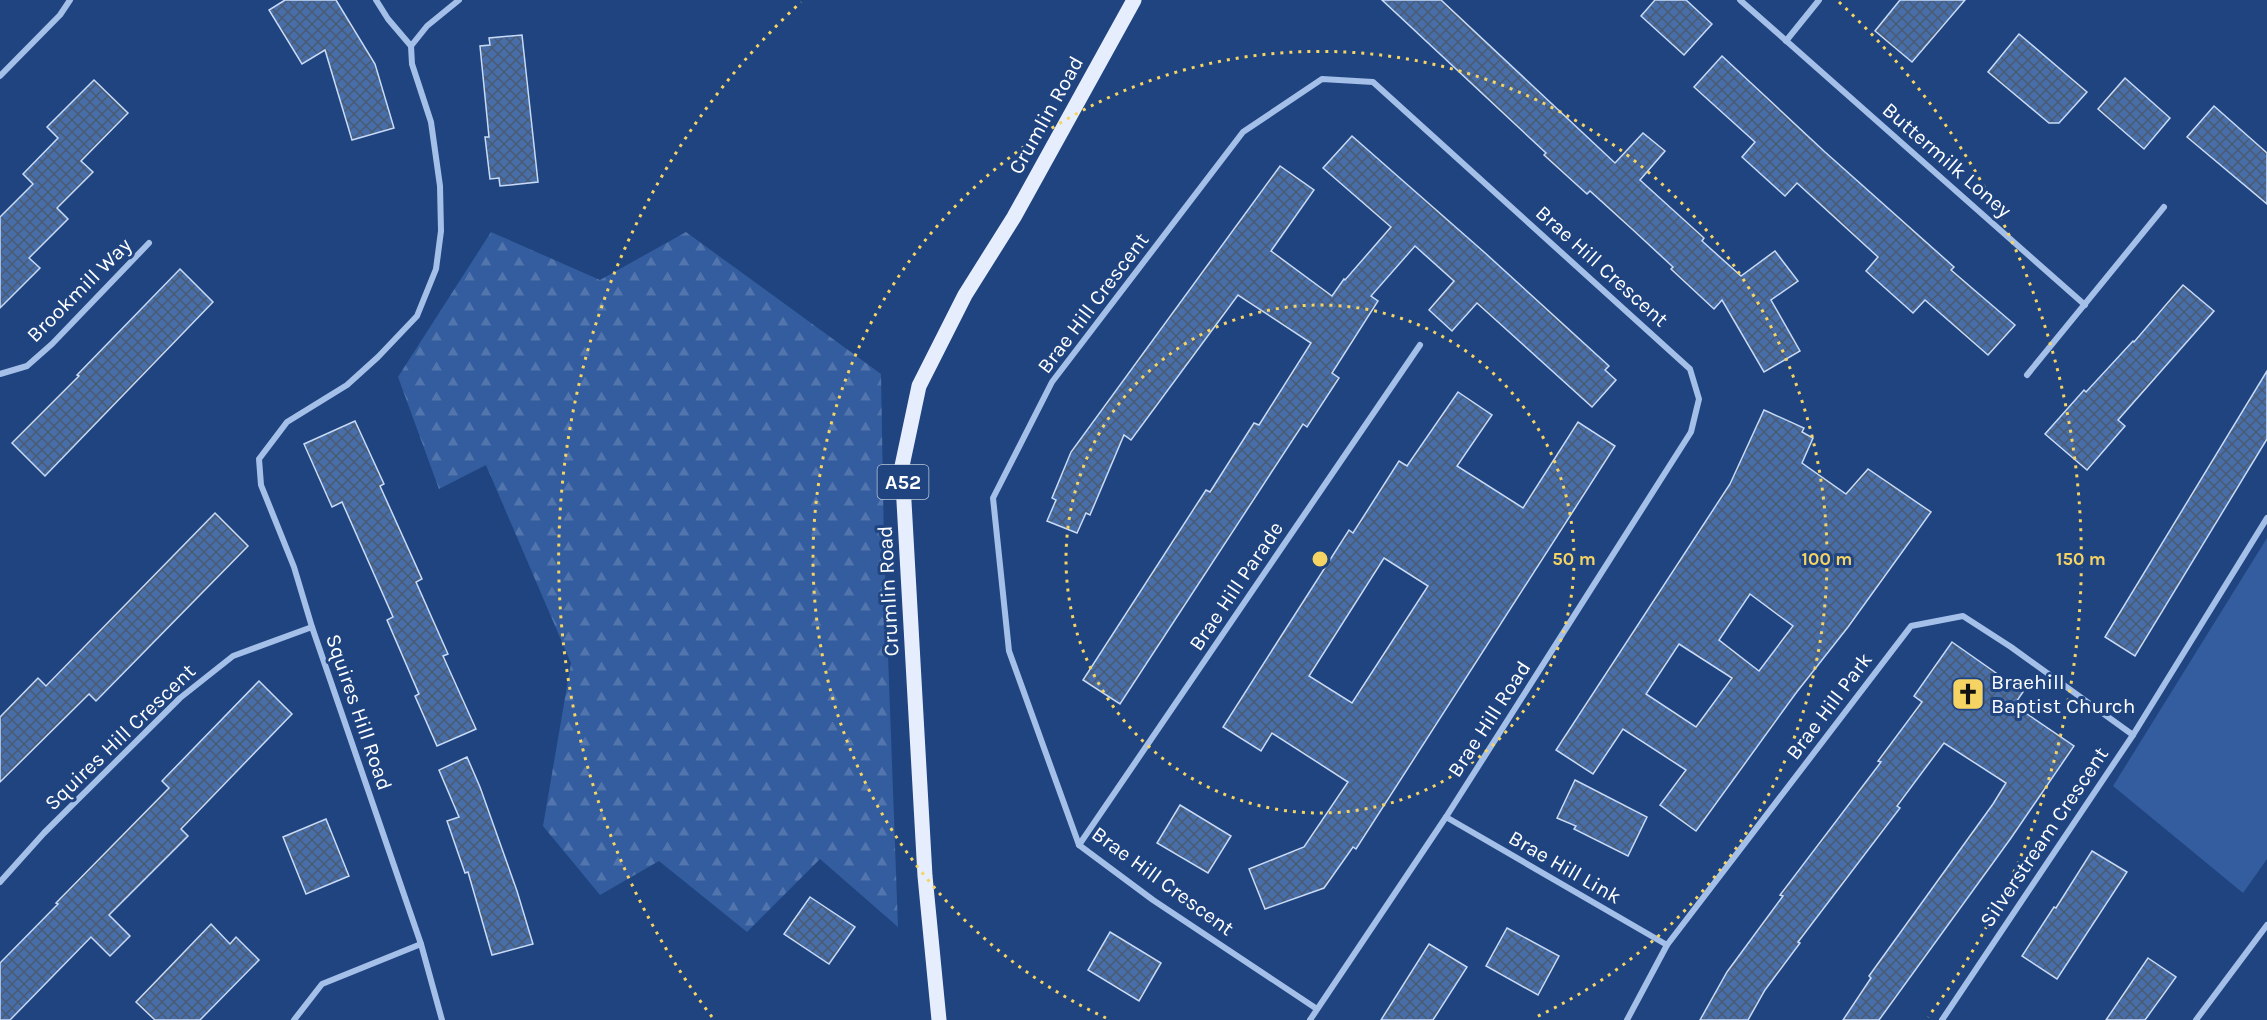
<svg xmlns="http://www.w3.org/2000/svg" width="2267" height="1020" font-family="Karla,sans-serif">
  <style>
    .grass { fill: #335d9e }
    .forest { fill: url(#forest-firs) }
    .building { fill: url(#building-cross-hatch); stroke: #c8daf6; stroke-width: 1.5; fill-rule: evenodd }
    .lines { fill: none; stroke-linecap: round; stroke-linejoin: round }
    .minor { stroke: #a4bfe8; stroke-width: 6 }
    .primary { stroke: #e6eefe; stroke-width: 15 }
    .ring { fill: none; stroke: #f6d463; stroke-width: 3; stroke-dasharray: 3 6 }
    .labels { text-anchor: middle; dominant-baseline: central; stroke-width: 6; stroke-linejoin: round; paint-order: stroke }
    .shield { fill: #1f4480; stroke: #bcc7d9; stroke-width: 1.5 }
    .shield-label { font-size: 20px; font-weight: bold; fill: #fff }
    .street-label { font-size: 21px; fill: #fff; stroke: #1f4480 }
    .poi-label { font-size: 21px; fill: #fff; stroke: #1f4480; text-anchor: start }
    .centre { fill: #f6d463; stroke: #1f4480; stroke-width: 3 }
    .ring-label { font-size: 18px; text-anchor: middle; font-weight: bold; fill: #f6d463; stroke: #1f4480; stroke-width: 6; stroke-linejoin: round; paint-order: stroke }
  </style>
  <defs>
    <pattern id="forest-firs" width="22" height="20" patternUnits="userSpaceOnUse" patternTransform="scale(1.5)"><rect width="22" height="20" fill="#335d9e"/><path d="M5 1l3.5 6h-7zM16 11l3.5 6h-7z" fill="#5275ad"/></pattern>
    <pattern id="building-cross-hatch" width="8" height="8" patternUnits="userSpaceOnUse" patternTransform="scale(1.5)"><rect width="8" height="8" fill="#476ea9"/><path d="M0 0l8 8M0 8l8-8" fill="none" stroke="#4a5a71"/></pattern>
  </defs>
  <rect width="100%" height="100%" fill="#1f4480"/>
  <path class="grass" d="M2267,538V859L2243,893L2113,786Z"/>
  <path class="forest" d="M491,232L600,280L686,232L881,374L884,545L898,927L820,859L747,932L659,861L600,895L543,826L571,663L486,465L439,489L398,377Z"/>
  <g class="building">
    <path d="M285,0H336L375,64L394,128L352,140L325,50L302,64L269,10Z"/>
    <path d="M1382,0H1441L1615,163L1643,133L1665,151L1640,180L1704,238L1702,241L1741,276L1775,251L1798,281L1771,300L1800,351L1764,372L1722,300L1714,309L1671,269L1673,267L1632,229L1590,191L1587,194L1544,155L1546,153Z"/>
    <path d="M1655,0H1686L1712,24L1684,55L1641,16Z"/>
    <path d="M1900,0H1965L1912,62L1875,31Z"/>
    <path d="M2019,34L2087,92L2059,123H2049L1988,72Z"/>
    <path d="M522,35L538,182L500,186L499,178L490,179L485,137H489L480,46L490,45L489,38Z"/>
    <path d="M1722,56L1825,152L1954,267L1951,270L2015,325L1988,355L1925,300L1913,313L1866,271L1878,257L1797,183L1785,196L1742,157L1755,142L1694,87Z"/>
    <path d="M2125,78L2170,118L2144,149L2098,109Z"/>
    <path d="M94,80L128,113L81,161L93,172L57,208L68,219L29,258L40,268L0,308V217L33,184L23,174L58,138L47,127Z"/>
    <path d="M2214,106L2267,153V204L2187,137Z"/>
    <path d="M1352,136L1484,252L1609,366L1605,370L1616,380L1592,407L1477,303L1452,331L1429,310L1454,281L1415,246L1371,296L1378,301L1332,373L1339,378L1307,427L1303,424L1120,704L1083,680L1206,490L1210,492L1254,423L1259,425L1311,343L1238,295L1131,440L1124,435L1090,515L1086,513L1077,533L1047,521L1056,500L1052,498L1071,452L1280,166L1314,190L1271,251L1332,296L1344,279L1345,280L1391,227L1323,168Z"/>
    <path d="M180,269L213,302L45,476L12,443L79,376L77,375Z"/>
    <path d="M2183,285L2214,311L2118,420L2125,426L2087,470L2045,434L2084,390L2086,392L2133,341L2134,342Z"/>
    <path d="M2267,371V439L2135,656L2105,637Z"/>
    <path d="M1458,392L1492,415L1457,466L1523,508L1578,422L1615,446L1356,849L1353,847L1324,888L1265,909L1249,869L1304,847L1348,782L1272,733L1261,751L1223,727L1349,530L1353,533L1399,461L1407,466ZM1384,558L1428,586L1352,703L1309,676Z"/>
    <path d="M1764,410L1804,428L1802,432L1813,438L1802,463L1846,494L1868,469L1931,512L1848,627L1796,693L1696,831L1660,805L1686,770L1623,729L1593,774L1556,750L1730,484ZM1750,594L1793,626L1759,671L1719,640ZM1679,644L1732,678L1696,727L1646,694Z"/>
    <path d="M355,421L384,484L380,486L422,579L416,582L448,654L443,656L476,729L437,746L415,696L419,694L387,620L393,617L342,502L332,507L304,444Z"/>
    <path d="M215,513L248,546L96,701L89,694L0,782V717L38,678L46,686Z"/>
    <path d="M1952,642L2023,692L2014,705L2074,746L2011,838L1879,1020H1843L1871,978L1869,976L1993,804L2006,783L1944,743L1897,806L1900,808L1798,942L1800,943L1765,990L1748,1020H1700L1727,972L1783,896L1780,895L1881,762L1878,761L1922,702L1914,696Z"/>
    <path d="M259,681L292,714L181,829L188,836L109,915L130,936L110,956L91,937L10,1020H0V963L58,904L56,903L169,788L162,781Z"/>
    <path d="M467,757L480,787L517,891L533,944L492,955L468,872L465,873L447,821L459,817L439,770Z"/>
    <path d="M1575,780L1647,817L1628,856L1574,829L1576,826L1557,818Z"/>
    <path d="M1180,805L1231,836L1208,873L1157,843Z"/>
    <path d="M326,819L349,876L306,894L283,837Z"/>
    <path d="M2092,851L2127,872L2057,979L2022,956L2054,907L2056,908Z"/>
    <path d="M810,897L855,927L829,964L784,934Z"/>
    <path d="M211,924L230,944L236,937L259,960L200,1020H155L136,1002Z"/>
    <path d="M1507,928L1559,956L1538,995L1486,966Z"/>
    <path d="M1110,932L1161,963L1139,1001L1088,970Z"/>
    <path d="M1429,944L1467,967L1433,1020H1381Z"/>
    <path d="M2148,958L2176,977L2145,1020H2106Z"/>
  </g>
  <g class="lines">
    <g class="minor">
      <path d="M376,0L388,19L411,46"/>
      <path d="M1740,0L2085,305"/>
      <path d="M1786,41L1819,0"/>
      <path d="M0,76L60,15L70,0"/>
      <path d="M0,374L27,366L52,344L149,243"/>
      <path d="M2027,375L2164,207"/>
      <path d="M1446,817L1667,945"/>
      <path d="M1079,845L1420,345"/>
      <path d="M0,882L44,833L180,698L233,656L312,627"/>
      <path d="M294,1020L322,984L421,944"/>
      <path d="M442,1020L421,944L312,627L294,567L261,485L259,459L287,422L347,385L378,357L417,316L436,269L441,231L440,186L431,122L412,64L411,46L427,26L459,0"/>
      <path d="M1310,1020L1446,817L1691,432L1699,399L1690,369L1373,82L1322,79L1243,132L1052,382L993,498L1009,651L1079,845L1153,900L1317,1009"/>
      <path d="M1627,1020L1667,945L1911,626L1963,616L2011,647L2133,735"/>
      <path d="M1942,1020L2133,735L2267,518"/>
      <path d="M2196,1020L2267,925"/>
    </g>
    <path class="primary" d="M939,1020L925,876L902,466L919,386L965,295L1014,217L1134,0"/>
  </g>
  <g class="ring">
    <circle cx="1320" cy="559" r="254"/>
    <path d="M1106 1018A507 507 0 1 1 1534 1018"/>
    <path d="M712 1017A761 761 0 0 1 801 2M1839 2A761 761 0 0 1 1928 1017"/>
  </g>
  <defs>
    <g id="church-square" transform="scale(1.725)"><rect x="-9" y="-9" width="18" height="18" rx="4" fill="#f6d463" stroke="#1f4480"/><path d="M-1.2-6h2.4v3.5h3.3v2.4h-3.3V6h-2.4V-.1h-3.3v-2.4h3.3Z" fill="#111"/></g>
  </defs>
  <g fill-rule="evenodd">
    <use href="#church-square" x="1968" y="694"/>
  </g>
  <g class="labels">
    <rect class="shield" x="877.5" y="465" width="51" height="34" rx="4.5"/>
    <g class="shield-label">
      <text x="903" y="482">A52</text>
    </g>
    <g class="street-label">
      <text transform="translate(1046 115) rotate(-61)">Crumlin Road</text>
      <text transform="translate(1947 160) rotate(41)">Buttermilk Loney</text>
      <text transform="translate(1602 266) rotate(42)">Brae Hill Crescent</text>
      <text transform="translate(79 290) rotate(-45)">Brookmill Way</text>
      <text transform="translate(1093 303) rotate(-53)">Brae Hill Crescent</text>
      <text transform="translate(1236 586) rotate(-56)">Brae Hill Parade</text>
      <text transform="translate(888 591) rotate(-93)">Crumlin Road</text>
      <text transform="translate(1829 706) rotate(-53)">Brae Hill Park</text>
      <text transform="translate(359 712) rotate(71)">Squires Hill Road</text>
      <text transform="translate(1489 719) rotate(-57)">Brae Hill Road</text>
      <text transform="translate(120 737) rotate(-44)">Squires Hill Crescent</text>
      <text transform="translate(2044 837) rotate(-56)">Silverstream Crescent</text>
      <text transform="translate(1565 867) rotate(30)">Brae Hill Link</text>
      <text transform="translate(1163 881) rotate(36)">Brae Hill Crescent</text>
    </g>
    <g class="poi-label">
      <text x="1991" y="682">Braehill<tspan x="1991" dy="24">Baptist Church</tspan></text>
    </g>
  </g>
  <circle cx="1320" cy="559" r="9" class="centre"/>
  <g class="ring-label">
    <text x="1574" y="565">50 m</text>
    <text x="1827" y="565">100 m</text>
    <text x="2081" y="565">150 m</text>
  </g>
</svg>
